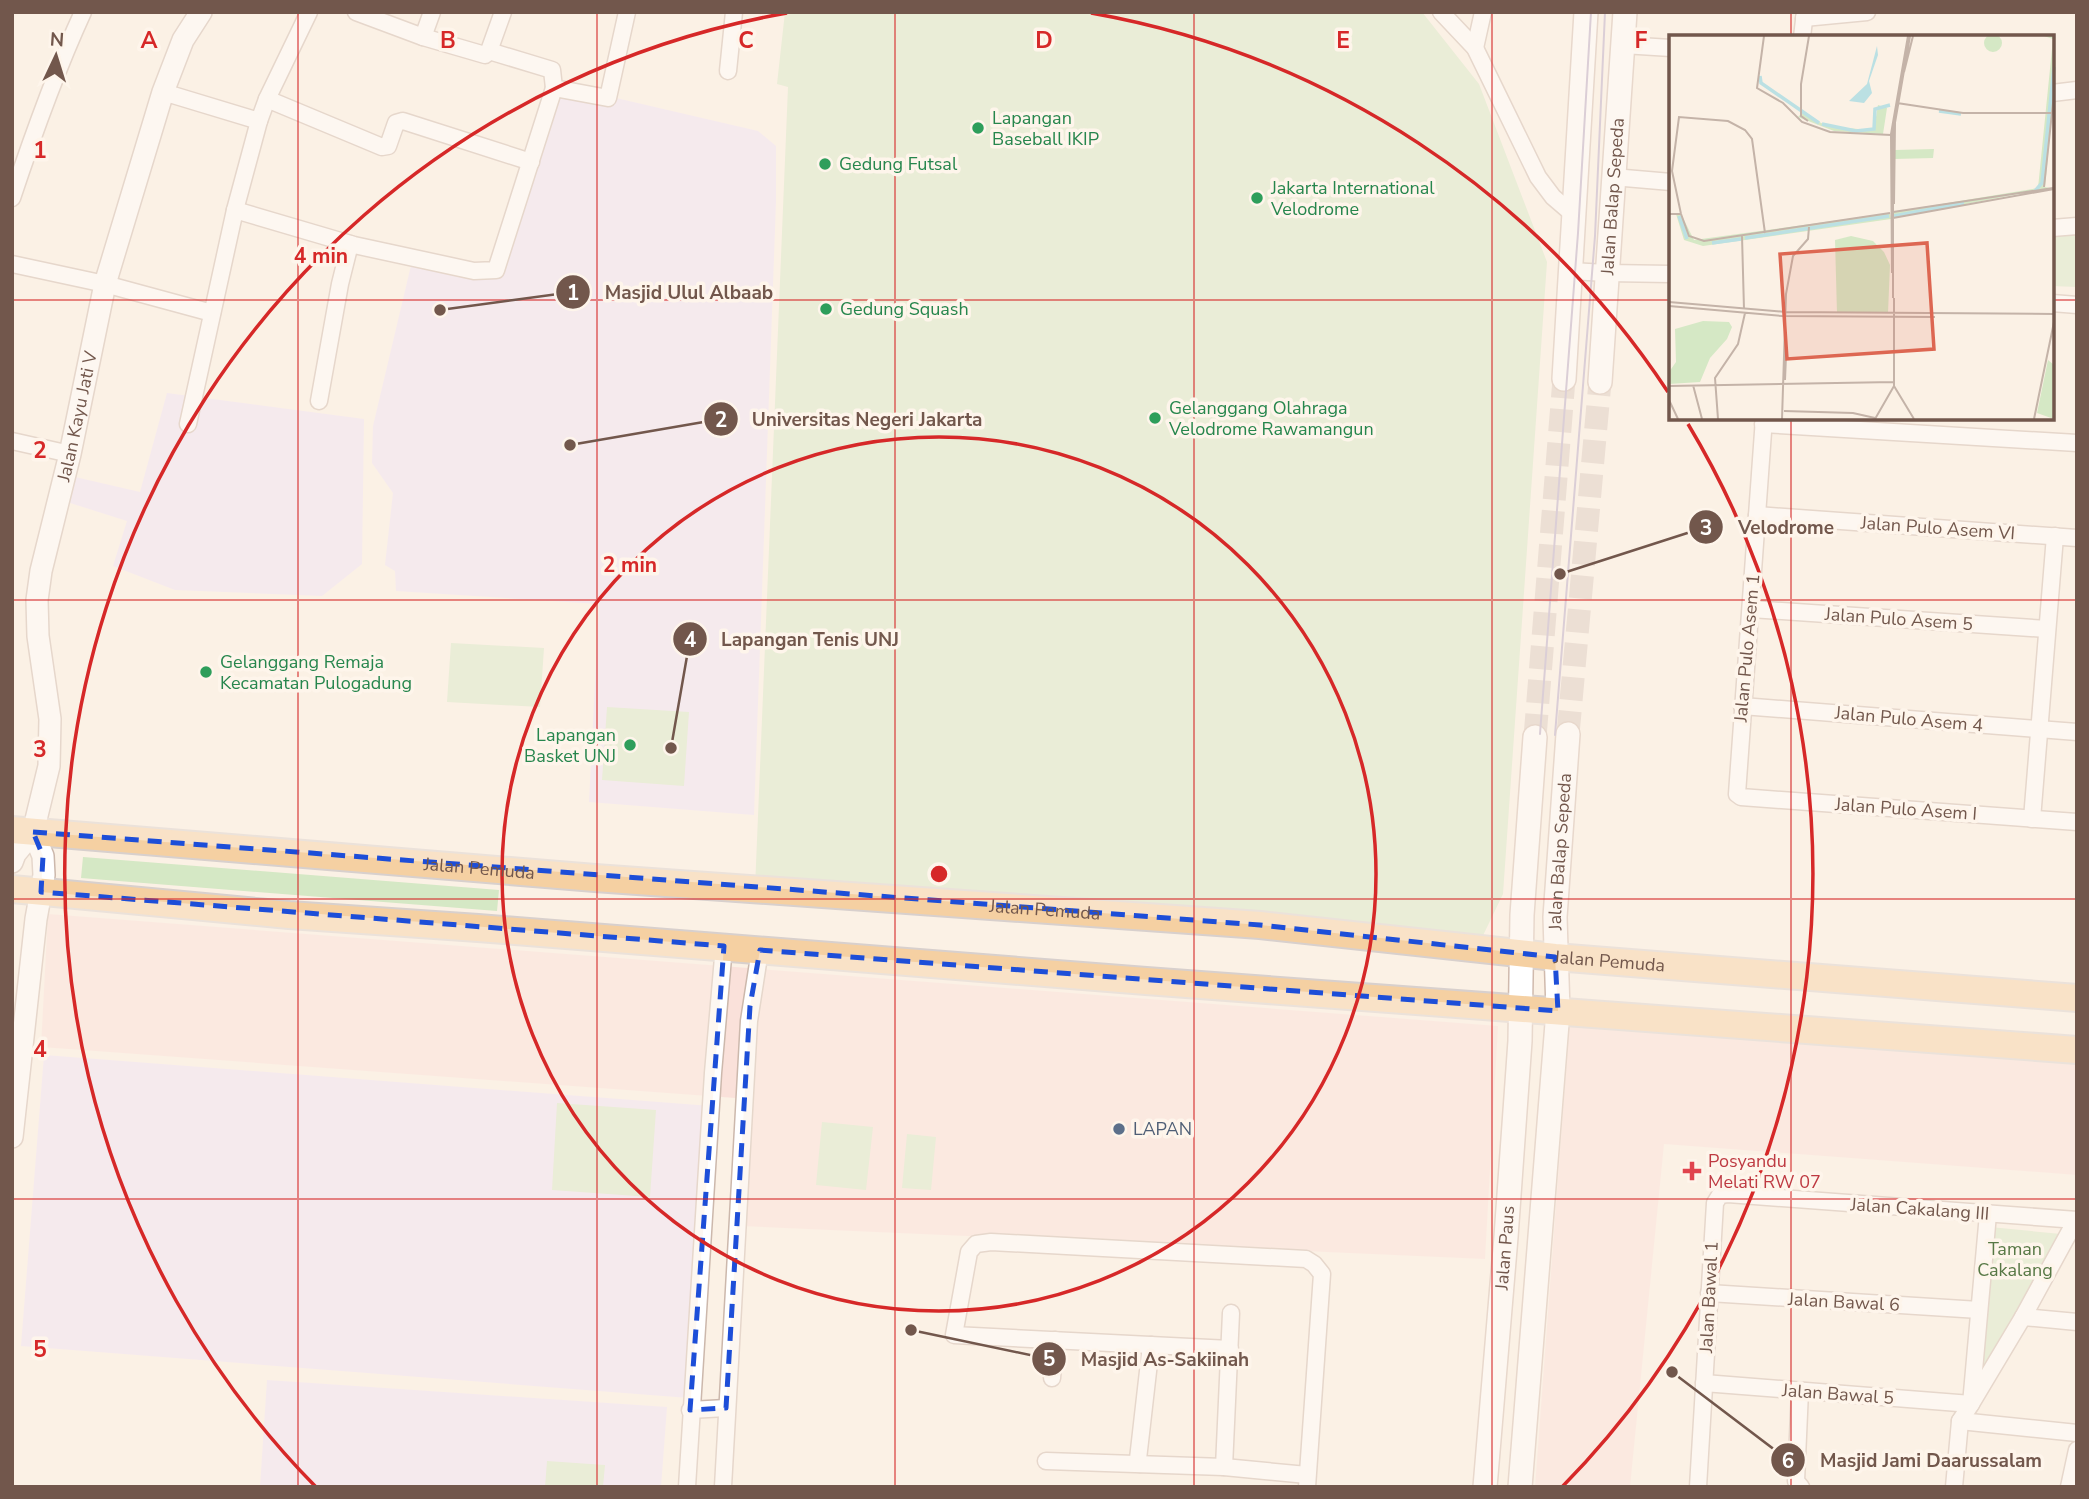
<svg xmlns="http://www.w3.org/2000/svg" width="2089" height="1499" font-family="'Nunito Sans',sans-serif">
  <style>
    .commercial { fill: #fae1da }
    .education { fill: #eee2f7 }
    .green { fill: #d5e8c5 }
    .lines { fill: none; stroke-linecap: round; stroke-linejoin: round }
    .secondary-tunnel { stroke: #d9cabf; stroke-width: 23; stroke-dasharray: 23 11; stroke-linecap: butt }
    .minor-casing { stroke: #ccb8ac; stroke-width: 19 }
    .tertiary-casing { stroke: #ccb8ac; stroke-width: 24 }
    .secondary-casing { stroke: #d0baad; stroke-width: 26 }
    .primary-casing { stroke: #d8d0cd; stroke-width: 30 }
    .minor { stroke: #fff; stroke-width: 16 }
    .tertiary { stroke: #fff; stroke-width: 21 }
    .secondary { stroke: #fff; stroke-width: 23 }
    .primary { stroke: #f5d0a2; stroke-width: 26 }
    .tram { stroke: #b3a5c4; stroke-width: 2 }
    .marked { fill: none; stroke: #1d4ed8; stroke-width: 5; stroke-dasharray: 14 9; stroke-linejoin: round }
    .grid { fill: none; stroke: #d62828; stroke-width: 2; stroke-opacity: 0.55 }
    .ring { fill: none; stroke: #d62828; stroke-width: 3.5 }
    .leisure-dot { fill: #2e9e5b; stroke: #fef5eb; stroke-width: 2.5 }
    .service-dot { fill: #5c6f8a; stroke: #fef5eb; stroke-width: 2.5 }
    .health-dot { fill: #e0444e; stroke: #fef5eb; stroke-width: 2.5 }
    .labels { text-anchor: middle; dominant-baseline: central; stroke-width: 7; stroke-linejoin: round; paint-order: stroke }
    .leisure-label { font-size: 18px; fill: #27864d; stroke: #fef5eb; text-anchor: start }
    .street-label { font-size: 18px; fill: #72574c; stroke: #fef5eb }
    .service-label { font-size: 18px; fill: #4e5e75; stroke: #fef5eb; text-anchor: start }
    .health-label { font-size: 18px; fill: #be3a42; stroke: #fef5eb; text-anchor: start }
    .park-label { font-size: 18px; fill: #577845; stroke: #fef5eb }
    .inset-river { fill: none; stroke: #bbe0e3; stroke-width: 3.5 }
    .inset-road { fill: none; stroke: #c4b3a8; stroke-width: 2 }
    .view { fill: #dd6752; fill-opacity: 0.15; stroke: #dd6752; stroke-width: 3.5 }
    .inset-edge { fill: none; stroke: #72574c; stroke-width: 3.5 }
    .grid-label { font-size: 23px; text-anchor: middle; font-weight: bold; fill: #d62828; stroke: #fef5eb; stroke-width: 7; stroke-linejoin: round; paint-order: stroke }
    .centre { fill: #d62828; stroke: #fef5eb; stroke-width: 3.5 }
    .ring-label { font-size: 21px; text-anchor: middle; font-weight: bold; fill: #d62828; stroke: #fef5eb; stroke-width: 7; stroke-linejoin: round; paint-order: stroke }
    .leader { fill: none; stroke: #72574c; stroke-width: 2.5 }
    .callout-dot { fill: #72574c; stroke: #fef5eb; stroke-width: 2.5 }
    .mark-label { font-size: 21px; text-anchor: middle; font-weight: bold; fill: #fff }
    .callout-label { font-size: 19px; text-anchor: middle; font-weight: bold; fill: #72574c; stroke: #fef5eb; stroke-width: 7; stroke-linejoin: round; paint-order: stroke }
  </style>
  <rect width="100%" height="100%" fill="#fbf1e5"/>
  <g class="commercial">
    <path d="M48,914L1498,1026L1485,1259L740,1226L749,1099L41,1047Z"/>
    <path d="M1570,1017L2077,1056V1175L1664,1144L1630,1487H1535Z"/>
  </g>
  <g class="education">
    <path d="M560,85L758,131L776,146V201L754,815L589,802L599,604L396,591L395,571L385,565L393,493L372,463L373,426L413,257L498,277Z"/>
    <path d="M167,393L364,419L362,564L322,596L175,590L113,566L127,521L67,502L75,477L140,492Z"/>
    <path d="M44,1055L711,1106L689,1398L21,1346Z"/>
    <path d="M267,1380L667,1407L661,1487H260Z"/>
  </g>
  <g class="green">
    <path d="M785,12H1422L1479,84L1547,262L1503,894L1476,950L755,889L788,87L777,84Z"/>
    <path d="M2077,224V287L2052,286V227Z"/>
    <path d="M451,643L544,648L540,707L447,702Z"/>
    <path d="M607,707L689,712L684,786L602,780Z"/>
    <path d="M83,857L499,890L497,911L81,878Z"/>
    <path d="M557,1103L656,1110L650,1197L552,1190Z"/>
    <path d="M822,1122L873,1127L866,1190L816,1185Z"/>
    <path d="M907,1134L936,1137L931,1190L902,1188Z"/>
    <path d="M1990,1227L2061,1234L1982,1381Z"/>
    <path d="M547,1461L605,1465L603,1487H545Z"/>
  </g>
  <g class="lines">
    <g class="secondary-tunnel">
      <path d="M1568,734L1600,382"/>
      <path d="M1535,737L1564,379"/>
    </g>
    <g class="minor-casing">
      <g id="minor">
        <path d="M356,12L423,37L485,55L489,51L503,12"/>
        <path d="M1441,12L1475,48L1538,177L1553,197L1574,215"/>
        <path d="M1804,18L1867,12"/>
        <path d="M423,37L432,12"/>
        <path d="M1802,37L1805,12"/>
        <path d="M1623,45L1671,48"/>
        <path d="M1475,48L1483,12"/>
        <path d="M489,51L552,70L554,88L608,98L627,12"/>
        <path d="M728,71L734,12"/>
        <path d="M163,92L259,121L267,99L309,12"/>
        <path d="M2052,93L2077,90"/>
        <path d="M267,99L382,147L388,146L396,123L403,121L531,162"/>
        <path d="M1613,177L1671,182"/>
        <path d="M12,198C33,135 55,73 83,12"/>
        <path d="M235,210L354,245L474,271L496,270L554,88"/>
        <path d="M2052,228L2077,226"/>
        <path d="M12,264L105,284L212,313"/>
        <path d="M1570,271L1607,273L1671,274"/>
        <path d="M2052,303L2077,305"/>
        <path d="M319,401L340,284L350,244"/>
        <path d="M1764,418L1737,794L1741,797L2077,822"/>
        <path d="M188,424L235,210L259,121"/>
        <path d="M1763,424L2077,443"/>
        <path d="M12,441L70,454"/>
        <path d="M1757,515L2077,538"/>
        <path d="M1751,609L2047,629"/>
        <path d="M1742,706L2077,732"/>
        <path d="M2032,819L2055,536"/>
        <path d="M1709,1293L1979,1310"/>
        <path d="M2023,1317L2077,1322"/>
        <path d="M1230,1349L954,1335L969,1252L976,1244L991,1242L1306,1259L1314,1264L1322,1274L1307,1487"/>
        <path d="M1052,1378L1055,1340"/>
        <path d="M1704,1383L1971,1404L2023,1317L2076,1220"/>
        <path d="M1800,1391L1796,1481L1801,1487"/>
        <path d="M690,1410L726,1408"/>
        <path d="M1960,1421L2077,1433"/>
        <path d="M1046,1461L1224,1467L1307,1475"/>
        <path d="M1140,1464L1138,1459L1151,1345"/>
        <path d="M1224,1467L1231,1313"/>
        <path d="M687,1487L713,1073L724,946"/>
        <path d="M723,1487L749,1021L760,950"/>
        <path d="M1698,1487L1715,1203L1720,1195L1728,1194L2077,1220"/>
        <path d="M1954,1487L1960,1421L1971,1404L1988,1214"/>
        <path d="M2069,1487L2077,1450"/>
      </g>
    </g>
    <g class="tertiary-casing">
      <g id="tertiary">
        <path id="s1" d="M12,862L15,854L33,832L49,766L50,719L38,636L37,600L41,571L70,454L105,284L163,92L183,40L201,12"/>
        <path d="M12,1137L36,919L44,875L43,856L33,832"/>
      </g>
    </g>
    <g class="secondary-casing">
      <g id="secondary">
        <path d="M1564,379L1586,12"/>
        <path id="s2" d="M1600,382L1625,12"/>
        <path id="s3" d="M1485,1487L1506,1237L1520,1041L1522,915L1535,737"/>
        <path id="s4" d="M1520,1487L1558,1011L1555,917L1568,734"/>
      </g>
    </g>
    <g class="primary-casing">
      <g id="primary">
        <path id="s5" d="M12,830L595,878L1260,925L1555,957L2077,998"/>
        <path d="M12,889L289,915L478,928L1146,981L2077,1050"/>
      </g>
    </g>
    <use href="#minor" class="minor"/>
    <use href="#tertiary" class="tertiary"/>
    <use href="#secondary" class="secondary"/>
    <use href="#primary" class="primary"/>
    <g class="tram">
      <path d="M1540,734L1578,233L1591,12"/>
      <path d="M1555,735L1595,236L1605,12"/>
    </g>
  </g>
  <path d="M0 0H2089V1499H0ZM33,832L1260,925L1555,957L1558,1011L760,950L750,1006L726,1408L690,1410L724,946L41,892L43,856Z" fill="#fbf1e5" fill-opacity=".55" fill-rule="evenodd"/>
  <path class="marked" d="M33,832L1260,925L1555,957L1558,1011L760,950L750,1006L726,1408L690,1410L724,946L41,892L43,856Z"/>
  <path class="grid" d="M298,12V1487M597,12V1487M895,12V1487M1194,12V1487M1492,12V1487M1791,12V37M12,300H1671M2052,300H2077M1791,418V1487M12,600H2077M12,899H2077M12,1199H2077"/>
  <g class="ring">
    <circle cx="939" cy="874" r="437"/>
    <path d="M316 1487A874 874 0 0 1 787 13M1091 13A874 874 0 0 1 1668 392M1688 424A874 874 0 0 1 1562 1487"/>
  </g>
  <g class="leisure-dot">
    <circle cx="978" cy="128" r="7"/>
    <circle cx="825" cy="164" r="7"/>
    <circle cx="1257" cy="198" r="7"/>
    <circle cx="826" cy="309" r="7"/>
    <circle cx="1155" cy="418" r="7"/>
    <circle cx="206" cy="672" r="7"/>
    <circle cx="630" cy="745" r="7"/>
  </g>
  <circle class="service-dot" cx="1119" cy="1129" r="7"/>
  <path class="health-dot" d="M1688.5 1160.5h7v7h7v7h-7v7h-7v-7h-7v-7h7z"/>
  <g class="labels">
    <g class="leisure-label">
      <text x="992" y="118">Lapangan<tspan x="992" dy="21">Baseball IKIP</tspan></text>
      <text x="839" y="164">Gedung Futsal</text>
      <text x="1271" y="188">Jakarta International<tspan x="1271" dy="21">Velodrome</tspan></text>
      <text x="840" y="309">Gedung Squash</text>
      <text x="1169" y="408">Gelanggang Olahraga<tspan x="1169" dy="21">Velodrome Rawamangun</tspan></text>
      <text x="220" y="662">Gelanggang Remaja<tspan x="220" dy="21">Kecamatan Pulogadung</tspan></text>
      <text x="616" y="735" text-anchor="end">Lapangan<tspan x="616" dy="21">Basket UNJ</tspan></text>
    </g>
    <g class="street-label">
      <text stroke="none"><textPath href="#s2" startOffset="186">Jalan Balap Sepeda</textPath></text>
      <text stroke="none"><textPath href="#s1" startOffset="460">Jalan Kayu Jati V</textPath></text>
      <text transform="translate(1938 528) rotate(4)">Jalan Pulo Asem VI</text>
      <text transform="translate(1899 619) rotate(4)">Jalan Pulo Asem 5</text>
      <text transform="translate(1747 648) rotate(-85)">Jalan Pulo Asem 1</text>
      <text transform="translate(1909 719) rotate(5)">Jalan Pulo Asem 4</text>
      <text transform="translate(1906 809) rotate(4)">Jalan Pulo Asem I</text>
      <text stroke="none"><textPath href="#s4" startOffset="637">Jalan Balap Sepeda</textPath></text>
      <text stroke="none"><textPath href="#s5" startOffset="469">Jalan Pemuda</textPath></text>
      <text stroke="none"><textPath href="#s5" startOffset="1036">Jalan Pemuda</textPath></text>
      <text stroke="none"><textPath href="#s5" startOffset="1603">Jalan Pemuda</textPath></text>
      <text transform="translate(1920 1209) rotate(4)">Jalan Cakalang III</text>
      <text stroke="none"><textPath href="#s3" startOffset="240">Jalan Paus</textPath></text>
      <text transform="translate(1709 1297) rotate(-87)">Jalan Bawal 1</text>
      <text transform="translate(1844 1302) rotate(3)">Jalan Bawal 6</text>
      <text transform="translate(1838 1394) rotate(4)">Jalan Bawal 5</text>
    </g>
    <g class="service-label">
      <text x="1133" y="1129">LAPAN</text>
    </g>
    <g class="health-label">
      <text x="1708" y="1161">Posyandu<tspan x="1708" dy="21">Melati RW 07</tspan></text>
    </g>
    <g class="park-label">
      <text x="2015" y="1249">Taman<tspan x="2015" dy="21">Cakalang</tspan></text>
    </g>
  </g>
  <g transform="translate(1669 35)">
    <rect width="385" height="385" fill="#fbf1e5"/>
    <path d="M315 8a9 9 0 1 1 18 0a9 9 0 1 1-18 0ZM375,1H385V59L376,152L381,153L224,183V177L369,153L384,4ZM209,70L218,73L214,99L165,96L129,82L133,78L158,91L199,95L205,94ZM265,114L264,123L225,124L226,115ZM221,178L222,184L34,211L15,205L7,179H12L25,205ZM182,201L204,206L215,217L221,230L219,278H168L166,205ZM34,286L60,287L63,292L58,304L41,323L31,347L0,349V337L7,327L6,294ZM379,325L385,330V384L368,378Z" fill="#d5e8c5"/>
    <path d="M208,11L209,20L200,46L203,58L195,68L180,66L198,49Z" fill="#bbe0e3"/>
    <path class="inset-river" d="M91,41L92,48L150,88M270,76L292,79M153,89L187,96L205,94L206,74L221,70M366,156L373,148L385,32M10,181L18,204M225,181L295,168M76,203L220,181M43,208L72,204"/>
    <path class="inset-road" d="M95,1L88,53L114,68L133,87L161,97L222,100M235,37L244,1M228,68L294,78H384M139,86L132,81V49L140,1M375,152L385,59M225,169L226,88M224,177L384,153M0,179H12L20,201L35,206L221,178M12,179L3,136L10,82L59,86L76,95L83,104L96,198M224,183L385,154M73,201L75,274M223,238L222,99L239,1M224,263V99L241,1M0,267L117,277L385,279M0,271L113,281L266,282M116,345L117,321M24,350L33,384M0,351L225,347M225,351L245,384M0,365L9,384M115,376L184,378L206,383M49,384L46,343L69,309L76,278M113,384L117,259L124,221L139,204L140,192M206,384L225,351V263M365,384L385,287"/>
    <path class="view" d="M258,208L265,314L118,324L111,219Z"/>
    <rect width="385" height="385" class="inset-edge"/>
  </g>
  <g class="grid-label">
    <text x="149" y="48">A</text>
    <text x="448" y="48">B</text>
    <text x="746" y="48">C</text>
    <text x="1044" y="48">D</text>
    <text x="1343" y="48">E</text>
    <text x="1641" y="48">F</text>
    <text x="40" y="158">1</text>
    <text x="40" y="458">2</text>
    <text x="40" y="757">3</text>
    <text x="40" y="1057">4</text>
    <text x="40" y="1357">5</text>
  </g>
  <circle cx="939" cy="874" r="10" class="centre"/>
  <g class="ring-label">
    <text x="321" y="263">4 min</text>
    <text x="630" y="572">2 min</text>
  </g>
  <path class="leader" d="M440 310L573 292M570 445L721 419M1560 574L1706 527M671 748L690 639M911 1330L1049 1359M1672 1372L1788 1460"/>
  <g class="callout-dot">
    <circle cx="440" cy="310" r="7"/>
    <circle cx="570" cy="445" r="7"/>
    <circle cx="1560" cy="574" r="7"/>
    <circle cx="671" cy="748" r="7"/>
    <circle cx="911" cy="1330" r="7"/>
    <circle cx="1672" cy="1372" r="7"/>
    <circle cx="573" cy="292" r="18"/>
    <circle cx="721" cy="419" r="18"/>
    <circle cx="1706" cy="527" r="18"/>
    <circle cx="690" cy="639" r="18"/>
    <circle cx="1049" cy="1359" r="18"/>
    <circle cx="1788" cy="1460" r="18"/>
  </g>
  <g class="mark-label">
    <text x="573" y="300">1</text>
    <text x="721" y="427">2</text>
    <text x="1706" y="535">3</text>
    <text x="690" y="647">4</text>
    <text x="1049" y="1366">5</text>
    <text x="1788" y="1468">6</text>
  </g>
  <g class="callout-label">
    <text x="689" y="299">Masjid Ulul Albaab</text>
    <text x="867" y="426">Universitas Negeri Jakarta</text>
    <text x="1786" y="534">Velodrome</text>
    <text x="810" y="646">Lapangan Tenis UNJ</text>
    <text x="1165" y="1366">Masjid As-Sakiinah</text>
    <text x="1931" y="1467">Masjid Jami Daarussalam</text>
  </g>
  <rect width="2089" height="1499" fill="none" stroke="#72574c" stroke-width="28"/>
  <g transform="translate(56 56) rotate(4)" stroke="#fef5eb" stroke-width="5" paint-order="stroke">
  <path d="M0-5L12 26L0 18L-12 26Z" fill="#72574c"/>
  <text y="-10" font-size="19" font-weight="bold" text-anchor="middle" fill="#72574c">N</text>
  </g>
</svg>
